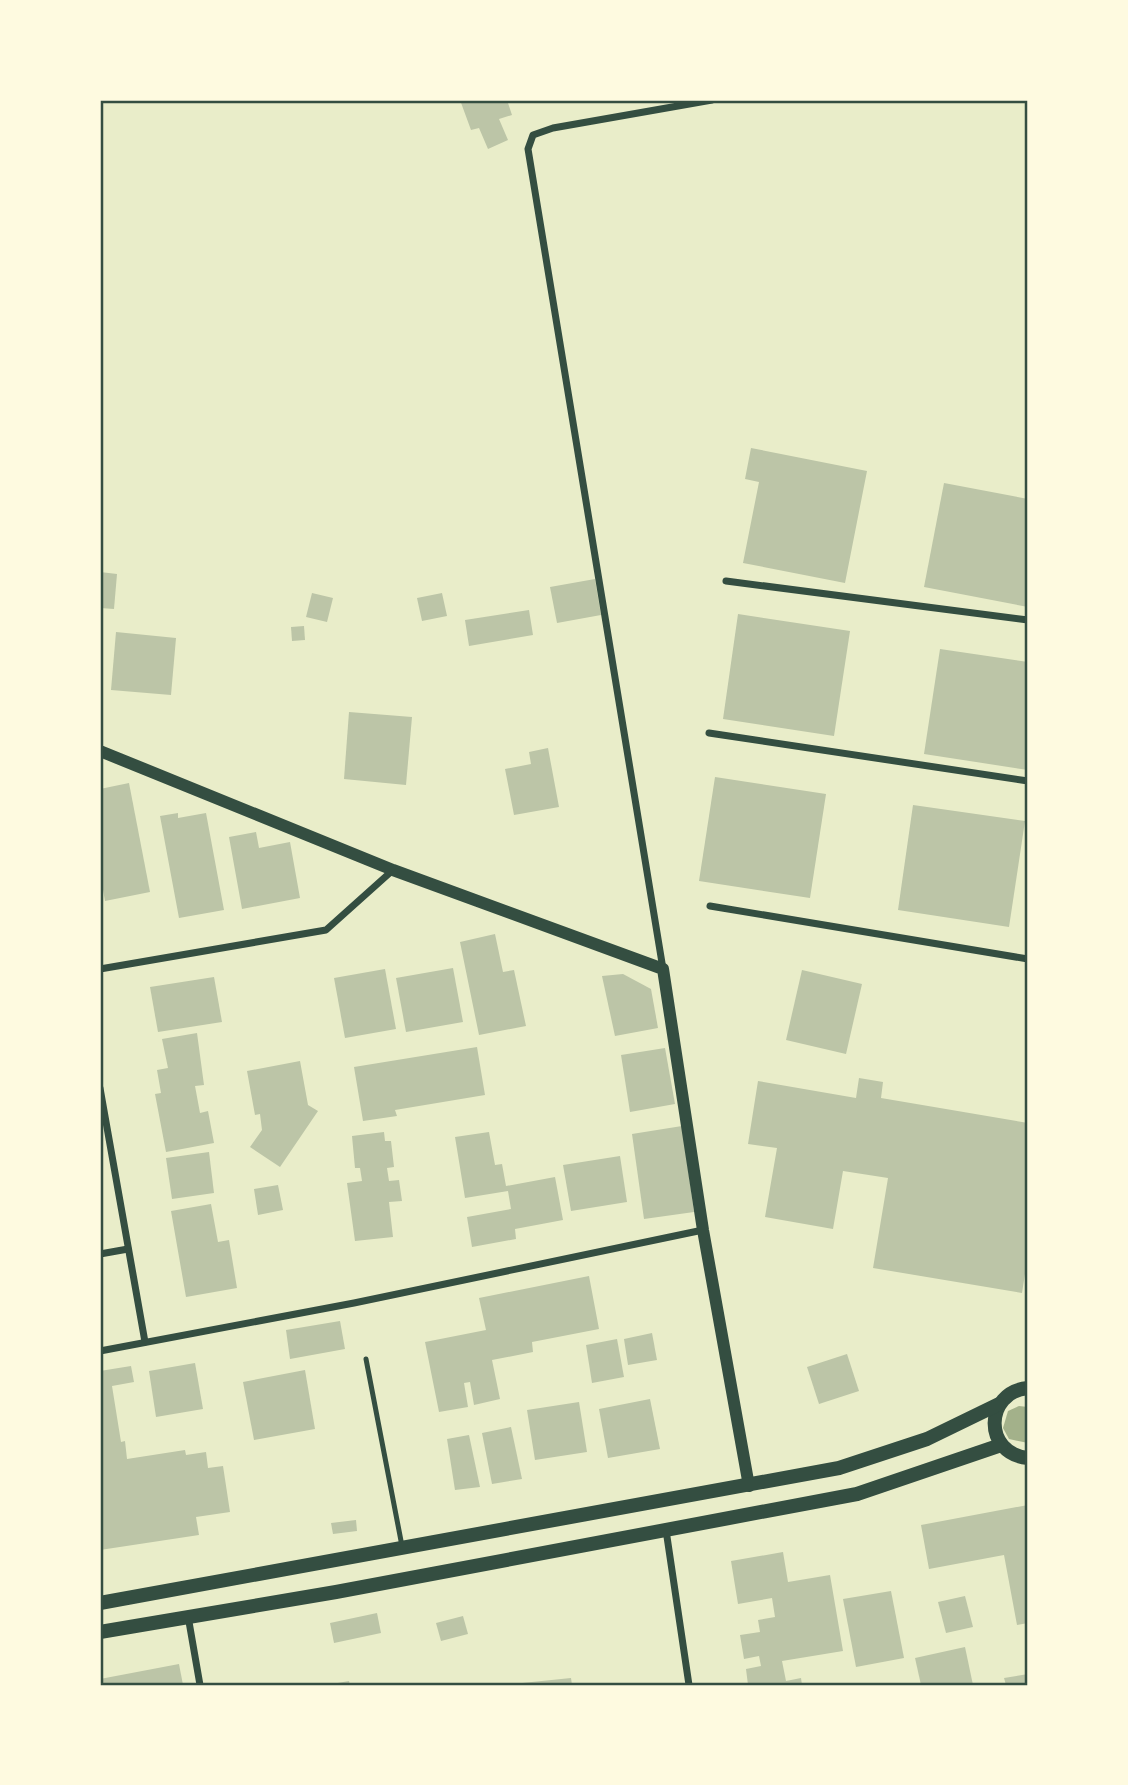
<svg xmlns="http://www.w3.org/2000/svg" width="1128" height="1785" font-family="'IBM Plex Sans',sans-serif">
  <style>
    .water { fill: #a3b18a }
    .building { fill: #bcc5a7 }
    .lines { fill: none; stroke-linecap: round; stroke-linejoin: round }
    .service { stroke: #344e41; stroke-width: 5 }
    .minor { stroke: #344e41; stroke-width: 7 }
    .tertiary { stroke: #344e41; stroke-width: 12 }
    .secondary { stroke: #344e41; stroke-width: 14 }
    .neatline { fill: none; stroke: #344e41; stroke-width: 2.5 }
  </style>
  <rect width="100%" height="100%" fill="#e9edc9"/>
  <path class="water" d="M1019,1406L1028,1407V1443L1009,1439L1003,1428L1008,1411Z"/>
  <g class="building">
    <path d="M460,100H507L512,115L499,119L508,140L488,149L479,128L471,130Z"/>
    <path d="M751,448L867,471L845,583L743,563L759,482L745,479Z"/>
    <path d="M944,483L1028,499V607L924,587Z"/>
    <path d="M100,572L117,574L114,609L100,608Z"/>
    <path d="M595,579L601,615L557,623L550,587Z"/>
    <path d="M312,593L333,598L327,622L306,617Z"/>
    <path d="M442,593L447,616L422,621L417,598Z"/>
    <path d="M529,610L533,635L469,646L465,620Z"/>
    <path d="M738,614L850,631L834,736L723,719Z"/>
    <path d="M304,626L305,640L292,641L291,627Z"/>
    <path d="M116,632L176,638L171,695L111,690Z"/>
    <path d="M940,649L1028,662V770L924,754Z"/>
    <path d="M349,712L412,717L406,785L344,779Z"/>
    <path d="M548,748L559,807L514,815L505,769L531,764L529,752Z"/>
    <path d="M715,777L826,794L810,898L699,881Z"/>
    <path d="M129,783L150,892L105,901L100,872V789Z"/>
    <path d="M913,805L1025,821L1009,927L898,910Z"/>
    <path d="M178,813V818L206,813L224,910L179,918L160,816Z"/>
    <path d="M256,832L259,848L290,842L300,898L242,909L229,837Z"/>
    <path d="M495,934L503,972L514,970L526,1026L479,1035L460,942Z"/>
    <path d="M453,968L463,1022L406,1032L396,978Z"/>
    <path d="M385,969L396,1029L345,1038L334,978Z"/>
    <path d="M802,970L862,984L846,1054L786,1040Z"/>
    <path d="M623,974L651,989L658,1028L615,1036L602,976Z"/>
    <path d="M214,977L222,1022L158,1032L150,987Z"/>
    <path d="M197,1033L204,1085L195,1086L200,1113L208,1111L214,1143L166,1152L155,1094L161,1093L157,1070L168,1068L162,1039Z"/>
    <path d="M477,1047L485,1095L395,1110L397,1116L363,1121L354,1067Z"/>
    <path d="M665,1048L675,1104L630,1112L621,1055Z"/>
    <path d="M300,1061L308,1105L318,1111L280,1167L250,1147L262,1130L260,1114L255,1115L247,1071Z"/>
    <path d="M859,1078L883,1082L881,1098L1028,1123V1255L1022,1293L873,1268L888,1178L843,1171L833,1229L765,1217L777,1148L748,1144L758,1081L856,1098Z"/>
    <path d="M682,1126L694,1212L644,1219L632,1134Z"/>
    <path d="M384,1132L385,1141H391L394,1167L387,1168L389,1181L399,1180L402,1201L389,1202L393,1237L355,1241L347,1183L362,1181L360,1168H355L352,1136Z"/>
    <path d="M489,1132L495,1165L502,1164L506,1186L555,1177L563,1220L515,1229L516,1239L472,1247L467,1217L511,1209L508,1191L465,1198L455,1137Z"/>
    <path d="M209,1152L214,1193L172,1199L166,1158Z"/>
    <path d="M620,1156L627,1202L571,1211L563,1165Z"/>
    <path d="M278,1185L283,1210L258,1215L254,1189Z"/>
    <path d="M211,1204L218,1242L229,1240L237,1288L186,1297L171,1211Z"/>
    <path d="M589,1276L599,1329L532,1342L533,1352L492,1360L500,1399L474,1405L470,1382L464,1383L468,1407L439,1412L425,1342L486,1330L479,1298Z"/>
    <path d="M340,1321L345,1349L290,1359L286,1330Z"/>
    <path d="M652,1333L657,1360L628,1365L624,1339Z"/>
    <path d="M617,1339L624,1377L592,1383L586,1345Z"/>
    <path d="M847,1354L859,1391L819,1404L807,1367Z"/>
    <path d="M195,1363L203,1409L156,1417L149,1371Z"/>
    <path d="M131,1366L134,1382L112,1386L121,1442L125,1441L127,1459L185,1450L186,1455L206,1452L208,1468L223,1466L230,1512L196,1517L199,1535L100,1550V1371Z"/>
    <path d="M305,1370L315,1429L254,1440L243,1382Z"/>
    <path d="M650,1399L660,1449L608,1458L599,1409Z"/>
    <path d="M579,1402L587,1452L535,1460L527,1410Z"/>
    <path d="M511,1427L522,1479L492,1484L482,1433Z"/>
    <path d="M469,1435L480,1487L455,1490L447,1439Z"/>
    <path d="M1028,1505V1623L1017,1625L1004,1555L929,1569L921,1525Z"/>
    <path d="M356,1520L357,1531L333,1534L331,1523Z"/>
    <path d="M783,1552L788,1582L830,1575L843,1651L782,1661L786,1681L801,1678L802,1685H748L746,1669L761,1666L759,1656L744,1659L740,1635L760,1632L758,1620L775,1617L772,1598L738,1604L731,1561Z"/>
    <path d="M891,1591L904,1658L856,1667L843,1599Z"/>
    <path d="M965,1596L973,1627L946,1633L938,1602Z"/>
    <path d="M377,1613L381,1633L334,1643L330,1623Z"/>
    <path d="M463,1616L468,1634L441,1641L436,1623Z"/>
    <path d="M965,1647L973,1685H921L915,1658Z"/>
    <path d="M179,1664L183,1685H100V1679Z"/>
    <path d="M1028,1674V1685H1006L1004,1678Z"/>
    <path d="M571,1678L572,1685H523L522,1683Z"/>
    <path d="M349,1681L350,1685H332V1684Z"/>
  </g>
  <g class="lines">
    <path class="service" d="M366,1359L402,1546"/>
    <g class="minor">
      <path d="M726,581L1028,620"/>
      <path d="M709,733L1028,781"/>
      <path d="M710,906L1028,959"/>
      <path d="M100,969L326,930L393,870"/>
      <path d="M663,969L528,149L533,135L553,128L712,100"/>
      <path d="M100,1088L145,1342"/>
      <path d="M100,1254L128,1249"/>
      <path d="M100,1351L354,1303L703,1230"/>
      <path d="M666,1530L689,1685"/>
      <path d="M188,1616L200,1685"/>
    </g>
    <path class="tertiary" d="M100,751L393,870L663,969L703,1230L749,1486"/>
    <g class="secondary">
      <path d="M1028,1388C984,1392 983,1454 1028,1458"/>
      <path d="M100,1603L839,1468L927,1439L999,1404"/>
      <path d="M100,1632L336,1592L857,1494L1001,1445"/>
    </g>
  </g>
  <rect width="1128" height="1785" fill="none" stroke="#fefae0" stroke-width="203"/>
  <rect x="102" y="102" width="924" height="1582" class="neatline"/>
</svg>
